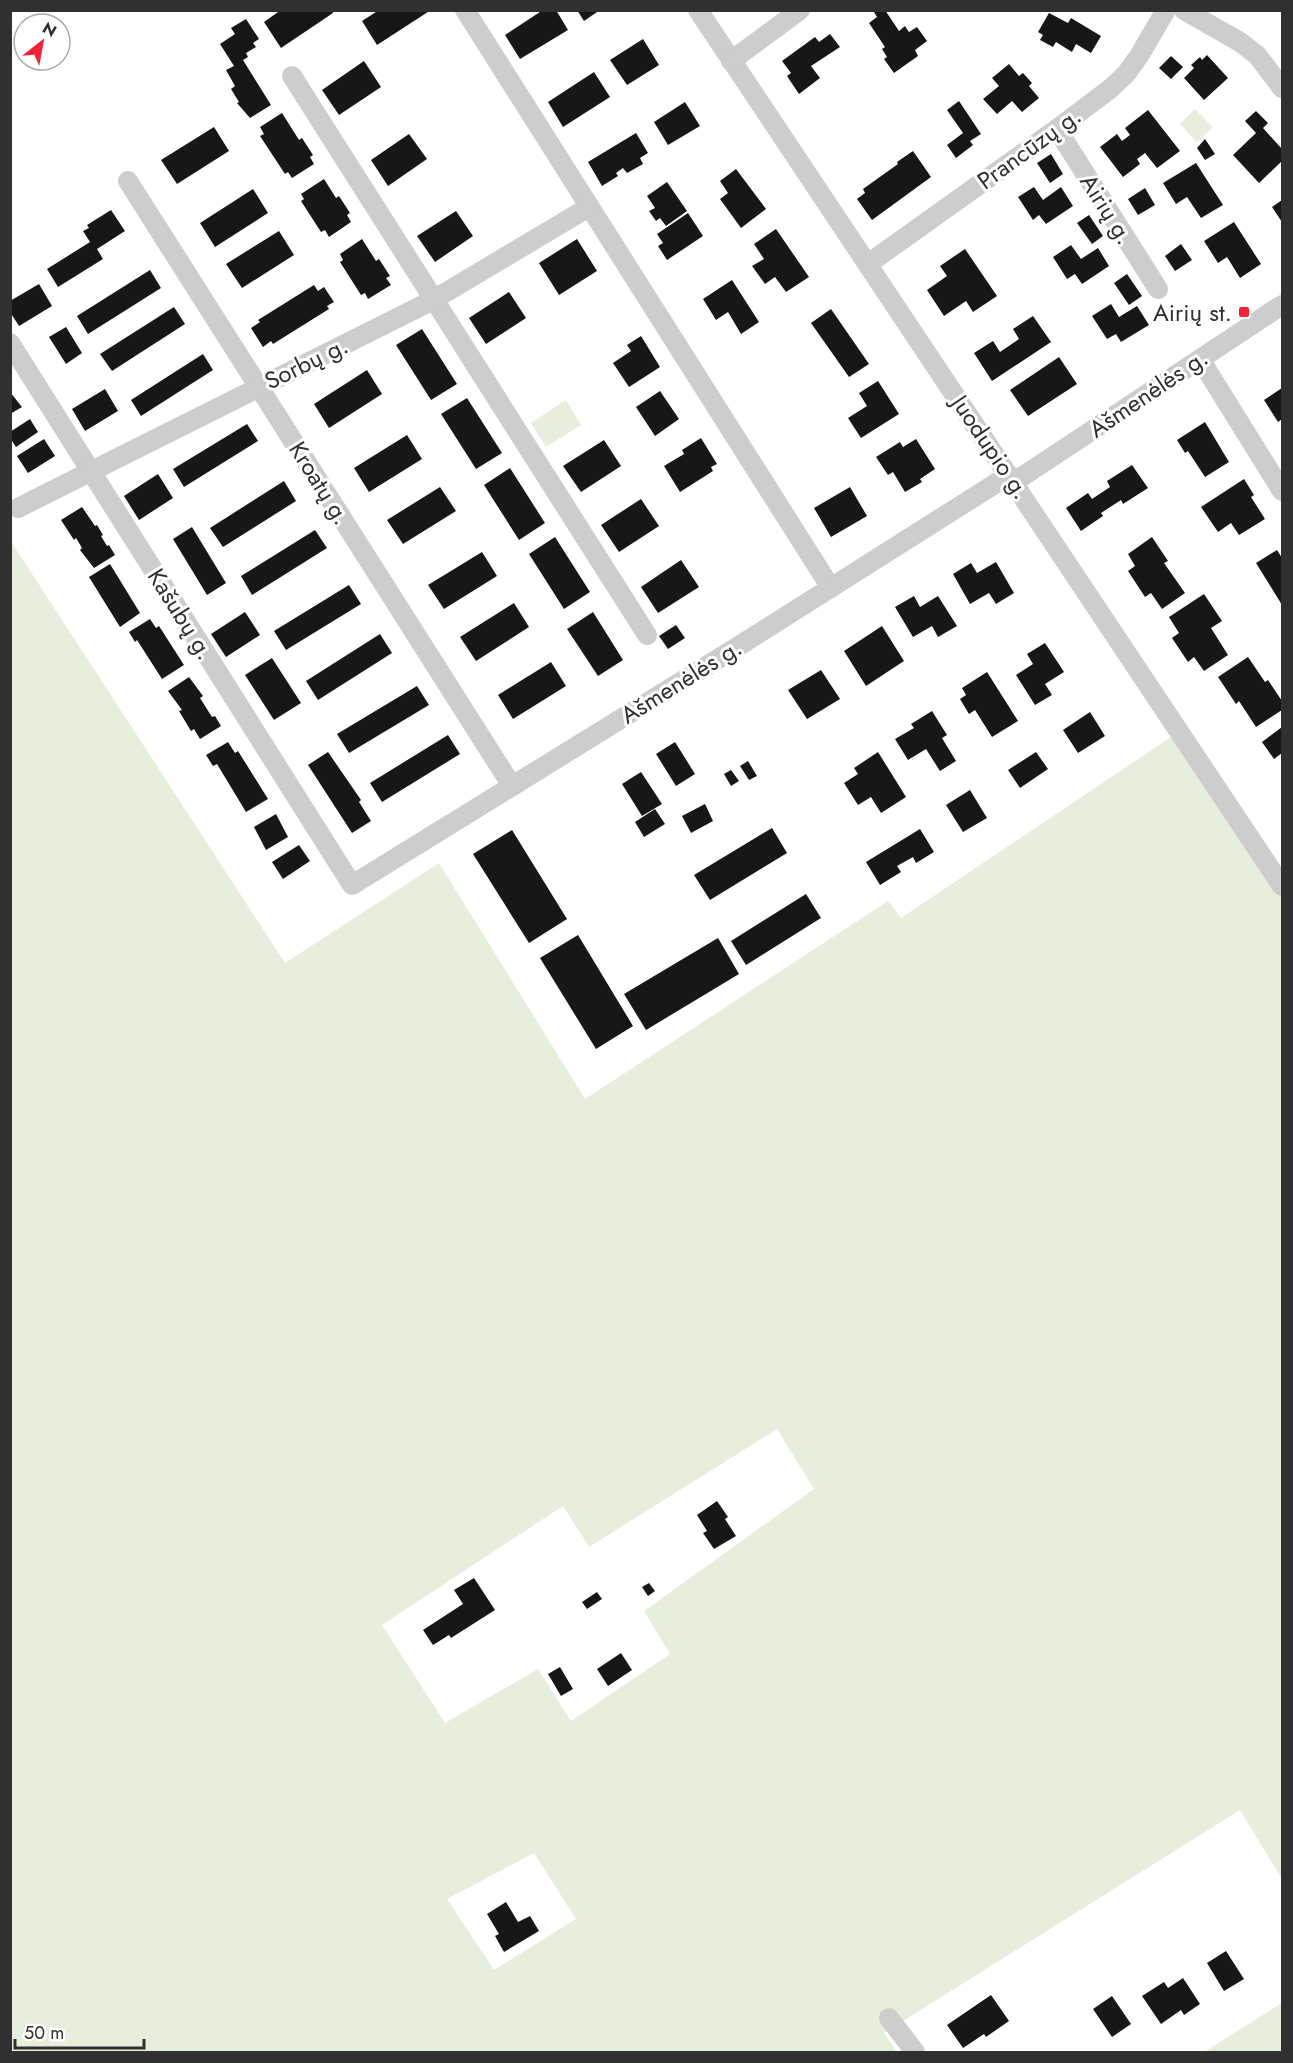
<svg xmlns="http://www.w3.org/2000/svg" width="1293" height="2063" font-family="Jost,sans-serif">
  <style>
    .green { fill: #e6eedc; fill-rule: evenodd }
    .building { fill: #171717 }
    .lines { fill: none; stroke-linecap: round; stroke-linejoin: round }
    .street { stroke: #cdcdcd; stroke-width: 20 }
    .poi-dot { fill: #f7213a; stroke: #fff; stroke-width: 2 }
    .labels { text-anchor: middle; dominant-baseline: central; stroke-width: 6; stroke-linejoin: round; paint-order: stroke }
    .street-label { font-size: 24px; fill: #303030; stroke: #fff }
    .poi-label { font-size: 24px; fill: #303030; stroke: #fff; text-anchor: end }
  </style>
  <rect width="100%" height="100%" fill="#fff"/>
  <g class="green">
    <path d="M1195,109L1213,127L1197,142L1180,124Z"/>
    <path d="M566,400L581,425L546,447L531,423Z"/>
    <path d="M10,540L285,963L439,863L585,1099L888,901L901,918L1177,733L1282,892V1879L1240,1810L884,2033L897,2052H11ZM777,1429L814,1489L644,1611L670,1654L571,1721L538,1669L445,1723L382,1625L563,1506L589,1547ZM534,1853L576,1919L494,1970L447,1899Z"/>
    <path d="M1282,2003V2052H1204Z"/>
  </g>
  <g class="building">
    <path d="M281,10H332L333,13L281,48L264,22Z"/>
    <path d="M379,10H431L377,45L362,21Z"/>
    <path d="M543,10H556L568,30L520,59L505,35Z"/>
    <path d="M577,10H600L584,21Z"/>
    <path d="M876,10H885L899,31L905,26L909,32L917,27L927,41L915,50L918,56L894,73L884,59L887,57L882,49L885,47L869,23L877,17L874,12Z"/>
    <path d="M1049,13L1068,23L1071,18L1101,36L1091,53L1076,44L1072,52L1056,42L1053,47L1040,40L1043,35L1038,32Z"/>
    <path d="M246,19L259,39L253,43L256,47L246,53L248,57L243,60L271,105L250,118L237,103L239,102L231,89L235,86L226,70L234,66L220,44L235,34L231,28Z"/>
    <path d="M830,34L840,47L811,66L820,78L799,94L787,76L791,73L782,61L815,37L819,42Z"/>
    <path d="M643,39L659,65L627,85L610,60Z"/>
    <path d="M1207,55L1228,78L1204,100L1184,78L1194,68L1191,65L1200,57L1202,60Z"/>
    <path d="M1171,56L1183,67L1171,79L1159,68Z"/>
    <path d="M364,61L381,87L339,115L322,90Z"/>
    <path d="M1009,64L1019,76L1023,73L1032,83L1029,86L1039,98L1022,112L1012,101L997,114L983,99L999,86L992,78Z"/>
    <path d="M594,72L610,97L563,127L548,102Z"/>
    <path d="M959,101L981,134L970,141L973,145L956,158L947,145L963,133L947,110Z"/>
    <path d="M685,102L700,126L668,145L654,122Z"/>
    <path d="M1148,110L1180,151L1157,168L1145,153L1137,159L1140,164L1123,177L1100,147L1117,134L1122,141L1130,135L1125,128Z"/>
    <path d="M1256,111L1268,123L1263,128L1282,149V161L1259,183L1233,155L1256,133L1245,121Z"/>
    <path d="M282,113L299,140L302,138L313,155L310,157L314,164L292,178L288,172L285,174L260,136L264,134L260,127Z"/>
    <path d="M214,127L229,151L177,184L161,160Z"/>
    <path d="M636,133L648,153L640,158L643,164L627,173L623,168L616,173L618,176L602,186L588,162Z"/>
    <path d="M409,134L427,159L388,186L371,160Z"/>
    <path d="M1205,139L1215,154L1205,160L1197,148Z"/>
    <path d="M913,151L931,177L872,220L857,199L865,193L863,189L898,164L897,162Z"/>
    <path d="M1051,154L1063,174L1050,183L1037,163Z"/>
    <path d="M1196,163L1223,205L1201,218L1187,197L1176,204L1163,183Z"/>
    <path d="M736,169L766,209L741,228L720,199L728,193L720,181Z"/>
    <path d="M324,179L336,198L339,196L350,213L347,215L351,222L329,237L325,230L321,232L301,201L304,199L301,194Z"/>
    <path d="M667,182L687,211L666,226L660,218L656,221L649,211L655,208L647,196Z"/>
    <path d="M1034,187L1043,200L1061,187L1073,206L1046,224L1039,215L1033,220L1018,197Z"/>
    <path d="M1145,188L1155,205L1138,215L1128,199Z"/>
    <path d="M253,189L268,213L215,247L200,223Z"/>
    <path d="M1282,200V222L1272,207Z"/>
    <path d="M111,210L125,231L97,249L103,259L58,287L47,269L90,242L83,231L89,228L87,225Z"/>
    <path d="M456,211L473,236L435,262L417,236Z"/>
    <path d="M688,213L703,236L667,260L658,246L663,243L657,234Z"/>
    <path d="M1089,215L1103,236L1092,244L1077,223Z"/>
    <path d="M1234,222L1261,264L1240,278L1227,257L1218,263L1204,241Z"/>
    <path d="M776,229L809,277L786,292L775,277L765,284L752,266L764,259L754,244Z"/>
    <path d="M279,231L294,255L242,288L226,264Z"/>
    <path d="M362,239L376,261L379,259L390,276L386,278L391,285L368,299L365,293L361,295L340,262L343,260L340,254Z"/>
    <path d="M577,239L597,271L559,295L539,263Z"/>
    <path d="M1181,244L1192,260L1175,271L1165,256Z"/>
    <path d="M1071,245L1081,259L1098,248L1109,266L1082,284L1075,274L1067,279L1053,257Z"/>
    <path d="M965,249L997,296L973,312L966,301L944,316L927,290L947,276L940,266Z"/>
    <path d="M150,270L161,288L88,334L77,316Z"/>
    <path d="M1127,274L1142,296L1129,305L1114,283Z"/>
    <path d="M732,280L759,322L741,334L728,312L716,320L703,299Z"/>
    <path d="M39,284L52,306L19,326L10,312V301Z"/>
    <path d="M314,285L318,291L324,287L334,302L327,306L329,309L273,344L271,341L263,347L251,328L260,322L258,320Z"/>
    <path d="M509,292L526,318L486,344L469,318Z"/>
    <path d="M1111,304L1119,317L1137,306L1149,325L1121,342L1116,334L1107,339L1092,316Z"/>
    <path d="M174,307L185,324L112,371L100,354Z"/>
    <path d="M831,309L869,364L849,377L811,323Z"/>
    <path d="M1033,316L1051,342L992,381L974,353L993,341L1000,352L1019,339L1013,329Z"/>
    <path d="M66,327L82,353L66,364L49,337Z"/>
    <path d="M422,329L457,384L431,400L396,345Z"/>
    <path d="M641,336L660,367L629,387L613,363L631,351L627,345Z"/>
    <path d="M203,354L213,370L141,416L131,400Z"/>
    <path d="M1059,357L1077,384L1028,416L1010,390Z"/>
    <path d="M367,370L382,394L329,428L314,404Z"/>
    <path d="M878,381L899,414L861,438L848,418L867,406L859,393Z"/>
    <path d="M1282,388V419L1278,422L1264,400Z"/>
    <path d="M105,389L118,411L85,431L72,409Z"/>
    <path d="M660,391L679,419L655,436L636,407Z"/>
    <path d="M10,392L22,407L10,414Z"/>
    <path d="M467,398L502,453L476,469L441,414Z"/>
    <path d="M30,419L38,432L16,447L10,438V432Z"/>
    <path d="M1205,422L1229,462L1205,477L1188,451L1185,453L1177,440Z"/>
    <path d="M247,424L258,441L184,487L173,469Z"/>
    <path d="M407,435L422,459L369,492L354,468Z"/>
    <path d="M701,438L717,464L711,467L713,471L680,492L664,466L684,454L682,450Z"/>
    <path d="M44,439L55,456L28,473L17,456Z"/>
    <path d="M916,439L935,469L920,479L922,482L905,492L893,472L888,475L876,457L900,442L903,447Z"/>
    <path d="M604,440L621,466L581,492L563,466Z"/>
    <path d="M1132,465L1148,488L1123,504L1121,500L1101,513L1103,516L1081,531L1066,508L1088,493L1092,499L1110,487L1107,481Z"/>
    <path d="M510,468L545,523L519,540L484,485Z"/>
    <path d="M158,474L173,498L139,520L124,496Z"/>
    <path d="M1244,479L1254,495L1251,497L1265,519L1239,535L1231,523L1218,532L1201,507Z"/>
    <path d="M284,481L296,501L223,547L210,528Z"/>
    <path d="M440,487L456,511L403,544L387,520Z"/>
    <path d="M850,487L867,516L831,537L814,508Z"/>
    <path d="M641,499L659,526L619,552L601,525Z"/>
    <path d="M82,507L95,526L97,525L103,535L101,536L107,546L109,545L115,555L94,568L80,550L82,548L76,538L74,540L61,520Z"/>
    <path d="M192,527L226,583L207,595L173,539Z"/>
    <path d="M315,530L327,548L252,595L241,576Z"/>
    <path d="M555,537L590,592L564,609L529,554Z"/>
    <path d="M1152,537L1168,561L1164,563L1185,593L1162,609L1151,593L1145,597L1128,571L1135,566L1128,554Z"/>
    <path d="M1277,550L1282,558V605L1256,563Z"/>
    <path d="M482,552L497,576L444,609L428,585Z"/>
    <path d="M681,560L699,587L658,613L641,587Z"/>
    <path d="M996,562L1014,593L996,604L989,593L970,604L953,574L971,563L977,573Z"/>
    <path d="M110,564L140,613L120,627L89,577Z"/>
    <path d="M349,585L361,604L286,650L274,631Z"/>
    <path d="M1204,594L1222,621L1211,628L1228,655L1204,671L1194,657L1188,662L1172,638L1179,633L1169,617Z"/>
    <path d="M914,596L920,607L938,596L957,626L938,637L932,626L913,637L895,607Z"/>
    <path d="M514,603L529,627L476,661L460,637Z"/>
    <path d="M245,612L260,635L226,657L211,634Z"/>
    <path d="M593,612L623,660L598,676L567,629Z"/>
    <path d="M150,619L156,628L159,626L184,665L162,679L137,640L135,642L129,632Z"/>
    <path d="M676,625L685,638L668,649L659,636Z"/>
    <path d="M882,626L904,661L866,686L844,651Z"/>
    <path d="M380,634L392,653L318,700L306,681Z"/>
    <path d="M1045,643L1064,672L1045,684L1052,695L1035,705L1016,675L1033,664L1027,654Z"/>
    <path d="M1248,657L1265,682L1268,680L1282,701V710L1256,727L1239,701L1236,704L1218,677Z"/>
    <path d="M272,658L301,703L274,720L245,675Z"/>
    <path d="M551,662L566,686L513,719L498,695Z"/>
    <path d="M821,670L840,699L807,719L788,690Z"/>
    <path d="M987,672L1018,721L992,737L975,710L969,714L960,699L966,695L962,688Z"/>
    <path d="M189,677L203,696L200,698L212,717L215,716L221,726L200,739L194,729L191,731L179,711L182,710L168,691Z"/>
    <path d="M417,686L429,705L349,753L337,734Z"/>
    <path d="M932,711L947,735L942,738L956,761L940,771L926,749L908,760L895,739L914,728L911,724Z"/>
    <path d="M1090,712L1105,736L1078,753L1063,730Z"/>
    <path d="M1282,727V753L1274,759L1262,742Z"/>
    <path d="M448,735L460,754L382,802L370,783Z"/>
    <path d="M228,742L235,753L238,751L268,799L246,812L217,764L213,766L206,755Z"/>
    <path d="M675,742L695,774L676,786L656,754Z"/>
    <path d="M328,752L361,800L359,802L371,821L352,833L308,765Z"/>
    <path d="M878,752L906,797L881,813L871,797L858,805L844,783L858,774L854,768Z"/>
    <path d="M1036,752L1048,769L1020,788L1008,770Z"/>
    <path d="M748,761L757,776L749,780L740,766Z"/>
    <path d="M731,770L739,781L731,786L724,774Z"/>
    <path d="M641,772L662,804L642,816L622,784Z"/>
    <path d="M970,790L987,818L963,832L946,805Z"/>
    <path d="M705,804L713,821L691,833L682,816Z"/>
    <path d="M655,809L665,824L644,837L635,822Z"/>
    <path d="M276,814L288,837L266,850L254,827Z"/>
    <path d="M772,828L787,853L710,900L694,875Z"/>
    <path d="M920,829L934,852L916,863L913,857L897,866L901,872L880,885L866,862Z"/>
    <path d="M512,830L567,919L529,943L473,854Z"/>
    <path d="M299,845L310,861L283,879L272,862Z"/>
    <path d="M806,894L821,918L746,965L731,941Z"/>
    <path d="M578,935L633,1026L596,1049L540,958Z"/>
    <path d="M718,938L739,974L646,1030L624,994Z"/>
    <path d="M717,1501L728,1517L725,1519L736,1536L714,1549L703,1533L707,1531L697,1515Z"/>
    <path d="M474,1578L495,1610L451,1638L449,1635L433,1645L423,1630L463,1604L454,1590Z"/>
    <path d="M649,1583L655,1591L648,1596L642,1587Z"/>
    <path d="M597,1592L602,1599L587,1609L582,1602Z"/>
    <path d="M621,1653L632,1670L608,1686L597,1669Z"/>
    <path d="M560,1667L573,1689L561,1696L548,1674Z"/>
    <path d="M506,1902L518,1922L530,1916L539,1931L504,1952L495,1936L499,1934L487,1914Z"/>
    <path d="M1226,1951L1244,1979L1224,1991L1207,1963Z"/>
    <path d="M1183,1978L1200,2004L1184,2015L1181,2010L1161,2024L1142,1996L1164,1982L1168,1988Z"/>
    <path d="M991,1995L1009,2021L986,2037L984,2034L963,2048L947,2025Z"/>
    <path d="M1112,1996L1131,2024L1112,2037L1093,2009Z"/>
  </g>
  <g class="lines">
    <g class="street">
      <path d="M465,10L831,588"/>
      <path d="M698,10L1282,886"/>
      <path d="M1184,10L1240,42L1257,55L1282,88"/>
      <path d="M731,61L800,10"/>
      <path d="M292,76L647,635"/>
      <path d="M1057,129L1158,289"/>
      <path d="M128,181L512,786"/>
      <path d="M868,264L1057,129L1110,89L1126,74L1139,56L1166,10"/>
      <path d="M10,343L352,885L734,649L1009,475"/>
      <path d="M1200,359L1282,491"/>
      <path d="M1014,482L1282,305"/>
      <path d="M18,508L433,300L589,207"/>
      <path d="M889,2018L915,2052"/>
    </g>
  </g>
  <rect class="poi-dot" x="1238" y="306" width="12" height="12" rx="3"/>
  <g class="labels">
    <g class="street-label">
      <text transform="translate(1029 148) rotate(-36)">Prancūzų g.</text>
      <text transform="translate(1107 209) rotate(58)">Airių g.</text>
      <text transform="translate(306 363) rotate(-26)">Sorbų g.</text>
      <text transform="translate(1148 393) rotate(-34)">Ašmenėlės g.</text>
      <text transform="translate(991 447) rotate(56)">Juodupio g.</text>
      <text transform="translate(320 483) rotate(58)">Kroatų g.</text>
      <text transform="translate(181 614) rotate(58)">Kašubų g.</text>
      <text transform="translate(681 681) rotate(-32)">Ašmenėlės g.</text>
    </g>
    <g class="poi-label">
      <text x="1232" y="312">Airių st.</text>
    </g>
  </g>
  <rect width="1293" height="2063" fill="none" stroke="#303030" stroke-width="24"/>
  <g transform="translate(42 42) rotate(31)"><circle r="28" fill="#ffffff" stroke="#acacac" stroke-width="1.5"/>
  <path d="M0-4.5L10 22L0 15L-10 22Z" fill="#f7213a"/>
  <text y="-9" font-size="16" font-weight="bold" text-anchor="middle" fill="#303030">N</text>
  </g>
  <path d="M15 2039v9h129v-9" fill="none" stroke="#303030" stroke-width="3"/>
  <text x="24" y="2039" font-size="18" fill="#303030" stroke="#ffffff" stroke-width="4.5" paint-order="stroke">50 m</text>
</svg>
